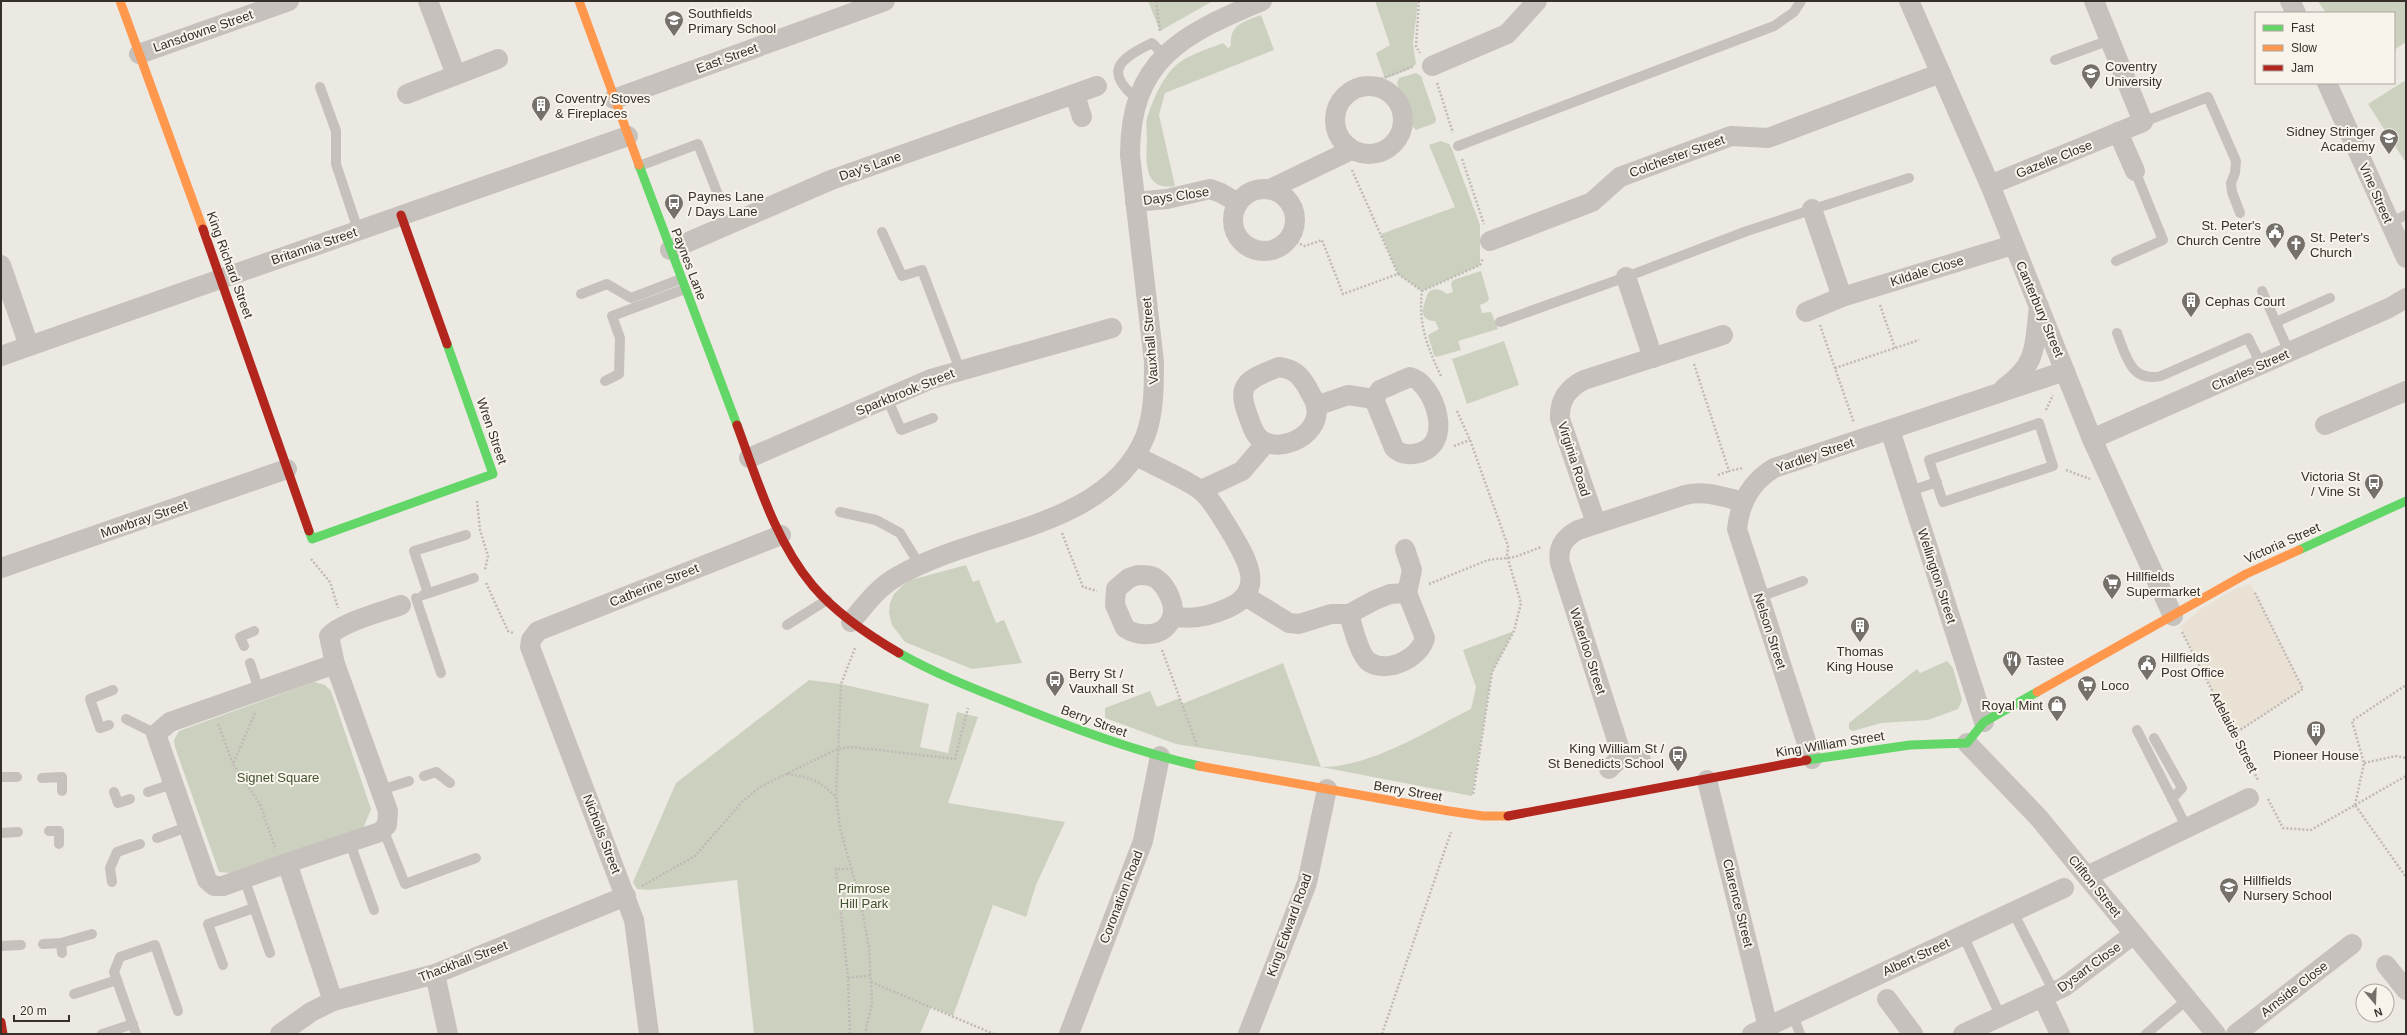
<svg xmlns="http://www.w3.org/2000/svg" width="2407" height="1035" font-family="Helvetica,sans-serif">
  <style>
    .green { fill: #ccd1bf }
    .plaza { fill: #e9e2d4 }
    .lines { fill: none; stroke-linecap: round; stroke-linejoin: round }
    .path { stroke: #bfbab5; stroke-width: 2.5; stroke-dasharray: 2 2; stroke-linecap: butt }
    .lane { stroke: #c6c1bc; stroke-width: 10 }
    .street { stroke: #c6c1bc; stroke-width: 20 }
    .fast { stroke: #63d668; stroke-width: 9 }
    .slow { stroke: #ff974d; stroke-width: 9 }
    .jam { stroke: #b3261e; stroke-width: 9 }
    .labels { text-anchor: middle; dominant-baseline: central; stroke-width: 4; stroke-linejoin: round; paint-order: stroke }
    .poi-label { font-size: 13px; fill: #372f2a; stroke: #f8f4eb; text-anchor: start }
    .street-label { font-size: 13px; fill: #372f2a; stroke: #f8f4eb }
    .park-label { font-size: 13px; fill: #435231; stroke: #f8f4eb }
  </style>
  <rect width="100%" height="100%" fill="#ece9e3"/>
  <g class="green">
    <path d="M1148,1H1213L1160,31Z"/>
    <path d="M1375,1L1418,2L1413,44L1416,64L1410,69L1385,79L1376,53L1390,45Z"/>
    <path d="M2318,1H2406V42L2394,50V13H2326Z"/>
    <path d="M1261,15L1274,50L1165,93L1159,115L1175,186C1143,191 1146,161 1147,139C1147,132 1145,122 1148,115C1153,99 1161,82 1172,69C1185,55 1206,50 1223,43L1228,48L1231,46C1229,24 1244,22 1261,15Z"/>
    <path d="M1416,73L1421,76L1436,119L1435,123L1416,130L1413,127L1397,83L1399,78Z"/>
    <path d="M2406,80V163L2368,104Z"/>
    <path d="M1441,141L1449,144L1452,149L1480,225V265L1422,291L1398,274L1381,234L1455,207L1429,145Z"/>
    <path d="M1481,271L1489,299L1487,302L1480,305L1482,313L1491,312L1498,329L1458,341L1461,350L1436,357L1434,355L1428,335L1439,329L1435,321C1416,320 1424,304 1428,293C1434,287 1441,289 1447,294L1453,292L1451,284L1453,280Z"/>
    <path d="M1504,341L1519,385L1467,404L1452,359Z"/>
    <path d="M966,565L973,582L979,580L996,623L1004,620L1022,663L972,669L905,642L892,625L889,613L890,603L894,594L902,586L911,580Z"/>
    <path d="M1514,631L1492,672L1472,796L1321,767L1176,744L1105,718V708L1150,691L1157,707L1180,698L1182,704L1283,663L1321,767C1372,767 1426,731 1471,709L1476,687L1463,650Z"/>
    <path d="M1947,661L1953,668L1962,700L1958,709L1928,720L1881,723L1853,731L1849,729V723L1917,669L1920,673Z"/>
    <path d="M809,680L841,684L929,704L920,747L948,753L957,712L978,717L948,803L1065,822L1036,885L1026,917L993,905L953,1016L931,1007L920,1034H754L737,880L648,890L637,889L633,882L676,783Z"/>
    <path d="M314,682L325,685L331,691L371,809L363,829L231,873L219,872L175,747L174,740L179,731Z"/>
  </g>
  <path class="plaza" d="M2251,584L2303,689L2234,734L2180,627L2200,609L2237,588Z"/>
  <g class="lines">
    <g class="path">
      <path d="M1156,1L1160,32"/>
      <path d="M1419,1L1416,46L1420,53"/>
      <path d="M1437,83L1453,133"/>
      <path d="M1355,89L1414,66"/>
      <path d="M1462,159L1484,224"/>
      <path d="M1352,170L1398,274"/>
      <path d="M1289,239L1305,246L1322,240L1343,294L1398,274L1422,291"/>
      <path d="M1880,305L1895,348"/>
      <path d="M1820,325L1854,423"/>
      <path d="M1694,364L1729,471L1743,468"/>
      <path d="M1835,368L1919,340"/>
      <path d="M1441,376C1427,346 1418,324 1422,291L1480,265L1483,258"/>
      <path d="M2046,410L2053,395"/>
      <path d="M1457,411L1470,440L1508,546L1507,556L1521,603L1514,631L1492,672L1473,795"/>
      <path d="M1454,446L1470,440"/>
      <path d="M2066,470L2090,479"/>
      <path d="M1718,475L1729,471"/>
      <path d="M477,501L480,530L488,556L485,570"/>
      <path d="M1062,533L1083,587L1097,591"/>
      <path d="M311,559L330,582L338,608"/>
      <path d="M486,583L508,631L513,633"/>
      <path d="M1429,584L1488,560L1515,557L1541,547"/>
      <path d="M2182,632L2258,780"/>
      <path d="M855,648L841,684L836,797L840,828L861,904L869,948L872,1003L865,1034"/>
      <path d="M1162,650L1197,745"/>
      <path d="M255,713L233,764L260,804L275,847"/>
      <path d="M218,724L233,764"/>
      <path d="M2234,734L2303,689L2254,591"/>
      <path d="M2364,763L2396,756L2406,758"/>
      <path d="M787,774C810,777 819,780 836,797"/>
      <path d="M2268,799L2283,828L2311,830L2355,805L2406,877"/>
      <path d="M2355,805L2364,763L2352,721L2406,685"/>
      <path d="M2355,805L2406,776"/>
      <path d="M642,886L695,856L742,802L760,787L837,749L853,747L955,759L968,708"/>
      <path d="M848,978L871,975"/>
      <path d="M871,982L994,1034"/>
      <path d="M850,1034L848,978L836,869H853"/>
      <path d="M1382,1034L1451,832"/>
    </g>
    <g class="lane">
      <path d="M2055,60L2110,40"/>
      <path d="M320,87L336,131V164L358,230"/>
      <path d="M1138,100C1104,72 1117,60 1152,43L1164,55"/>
      <path d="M2143,122L2208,97L2236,161L2235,173L2231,183L2232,192L2240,213"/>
      <path d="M1458,146L1774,26L1794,12L1801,1"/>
      <path d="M639,166L698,144L719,197"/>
      <path d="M2390,223L2406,215"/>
      <path d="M882,232L902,276L922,270L960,370"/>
      <path d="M2116,261L2163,240L2135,171"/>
      <path d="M2262,291L2289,352"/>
      <path d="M581,294L607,284L631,298L681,279"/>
      <path d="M1500,322L1626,277L1747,231L1909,178"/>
      <path d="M2276,322L2330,298"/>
      <path d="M2117,333C2126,356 2131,383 2161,376L2248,338L2261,364"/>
      <path d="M605,381L619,374L620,338L612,316L685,289"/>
      <path d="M887,398L901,430L933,418"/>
      <path d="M2039,423L2053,466L1943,502L1929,460Z"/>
      <path d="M1910,491L1937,482"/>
      <path d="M840,512L876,520L900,533L919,564"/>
      <path d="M428,593L414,551L466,535"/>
      <path d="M423,595L474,578"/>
      <path d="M1759,597L1803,581"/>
      <path d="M416,598L441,673"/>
      <path d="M787,625L827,600"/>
      <path d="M244,646L240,637L254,631"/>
      <path d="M250,663L259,690"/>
      <path d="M126,719L156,734"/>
      <path d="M109,725L100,728L90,699L113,690"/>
      <path d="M2137,730L2187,828"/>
      <path d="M2154,738L2182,788L2172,799"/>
      <path d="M424,776L436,772L450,783"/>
      <path d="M1,777H17"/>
      <path d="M42,778L62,777V791"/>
      <path d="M381,790L409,781"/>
      <path d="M114,792L118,803L130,799"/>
      <path d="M148,792L172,784"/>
      <path d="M383,829L405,884L476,858"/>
      <path d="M49,831H59V844"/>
      <path d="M1,833L18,832"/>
      <path d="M157,838L187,827"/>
      <path d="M350,843L374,910"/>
      <path d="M244,878L270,953"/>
      <path d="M112,882L110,868L117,852L140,844"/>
      <path d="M2013,912L2054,992"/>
      <path d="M1963,935L2001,1017"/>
      <path d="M61,943L62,953"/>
      <path d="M43,944L61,943L92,934"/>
      <path d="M1,946L21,945"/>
      <path d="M223,965L208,924L254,908"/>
      <path d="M74,994L117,980"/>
      <path d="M1793,1015L1800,1034"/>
      <path d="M102,1034L133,1024"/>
      <path d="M136,1034L114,972L120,957L155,945L178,1011"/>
      <path d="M2146,1034L2188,999"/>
    </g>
    <g class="street">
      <path d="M428,1L456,75"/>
      <path d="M1909,1L1990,185L2092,439L2173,616"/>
      <path d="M2290,1L2296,13"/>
      <path d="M139,54L289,1"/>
      <path d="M1432,66L1507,34L1537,1"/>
      <path d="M2327,83L2406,258"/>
      <circle cx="1369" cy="120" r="34"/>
      <path d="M407,94L498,59"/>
      <path d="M1075,95L1082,117"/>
      <path d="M614,99L885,1"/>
      <path d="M2118,132L2135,171"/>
      <path d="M1990,185L2143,122L2094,1"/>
      <circle cx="1264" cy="220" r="31"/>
      <path d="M1270,189L1345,153L1349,147"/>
      <path d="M1135,202L1167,199L1210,189L1221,193L1238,203"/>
      <path d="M1812,209L1842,297"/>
      <path d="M1490,241L1592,202L1620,177L1731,136L1768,138L1941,73"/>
      <path d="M670,250L831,180L1097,86"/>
      <path d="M1,265L29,346"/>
      <path d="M1626,277L1653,358"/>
      <path d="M1806,312L1842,297L2013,245"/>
      <path d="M1,356L628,136"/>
      <path d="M1279,367C1294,369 1300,375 1307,387C1310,393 1315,400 1316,406C1323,439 1266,461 1253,429C1237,388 1237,383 1279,367Z"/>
      <path d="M1410,377C1433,381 1459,449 1413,454C1405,455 1399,453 1394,448L1374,399L1380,390Z"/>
      <path d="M2004,388C2039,363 2034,345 2039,306"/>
      <path d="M1316,406L1348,395L1374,399"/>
      <path d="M2325,425L2406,391"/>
      <path d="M1890,430L1984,722"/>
      <path d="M2092,439L2389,308L2406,298"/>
      <path d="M1136,456C1153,465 1186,479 1200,490C1212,499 1221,517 1229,529C1244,555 1269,590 1228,608C1210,616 1192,621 1173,616"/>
      <path d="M749,458L931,379L1112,328"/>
      <path d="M1201,490L1242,471L1265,444"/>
      <path d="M1596,523L1560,419C1559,400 1568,388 1584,380L1723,335"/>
      <path d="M1,568L287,469"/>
      <path d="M1138,575C1145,575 1153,575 1158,580C1167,587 1176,606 1172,617C1166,637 1140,638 1125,628L1115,605L1116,589L1129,578Z"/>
      <path d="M1245,596L1289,623L1299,624L1331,614H1349L1375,600L1390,594L1407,593"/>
      <path d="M1349,614C1352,625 1360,656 1369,662C1388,674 1420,658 1425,638L1407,593L1412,570L1405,549"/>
      <path d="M851,622C865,605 878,587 898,576C974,531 1107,529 1145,437C1154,414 1154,387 1154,362L1130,155C1130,59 1183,34 1262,1"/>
      <path d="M1967,743L2039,818L2216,1034"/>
      <path d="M1622,756L1560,563C1557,547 1565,537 1578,530L1685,495C1706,490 1723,497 1744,502"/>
      <path d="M1812,759L1737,529C1740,502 1751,482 1774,468L2065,371"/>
      <path d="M1609,769L1622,756L1641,760"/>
      <path d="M1707,780L1768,1027"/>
      <path d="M287,863L380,832L387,825L388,811L335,664L329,636C342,622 382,612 401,605"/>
      <path d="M2087,876L2249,798"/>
      <path d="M2386,965L2406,990"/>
      <path d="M435,974L448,1034"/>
      <path d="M2043,998L2060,1034"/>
      <path d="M1887,999L1913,1034"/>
      <path d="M333,1001L287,863L223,886H214L207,880L156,734L170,722L335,664"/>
      <path d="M280,1034L311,1012L333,1001L435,974L626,896"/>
      <path d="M649,1034L634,920L530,647L531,640L538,631L781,535"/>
      <path d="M1069,1034L1143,841L1160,756"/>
      <path d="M1248,1034L1307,883L1327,789"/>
      <path d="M1752,1034L2064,888"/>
      <path d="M1963,1034L2064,987L2134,934"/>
      <path d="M2236,1034L2352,944"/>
    </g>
    <g class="fast">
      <path d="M639,165L737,425"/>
      <path d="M309,531L312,539L493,474L447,344"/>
      <path d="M2299,550L2406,501"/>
      <path d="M899,653C934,673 972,688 1010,703C1072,728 1134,751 1199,766"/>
      <path d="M1807,760L1910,745L1967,743L1984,722L2037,692"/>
    </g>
    <g class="slow">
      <path d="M120,1L203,229"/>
      <path d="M579,1L639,165"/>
      <path d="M2037,692L2246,574L2299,550"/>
      <path d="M1199,766L1449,811L1483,816H1508"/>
    </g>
    <g class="jam">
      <path d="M401,215L447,344"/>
      <path d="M203,229L309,531"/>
      <path d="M737,425C757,479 775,541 813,586C837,614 868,635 899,653"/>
      <path d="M1508,816L1807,760"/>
      <path d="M1,1022L3,1034"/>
    </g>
  </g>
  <defs>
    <g id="school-pin" transform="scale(1)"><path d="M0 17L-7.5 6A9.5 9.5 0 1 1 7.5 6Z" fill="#76706b" stroke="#f8f4eb"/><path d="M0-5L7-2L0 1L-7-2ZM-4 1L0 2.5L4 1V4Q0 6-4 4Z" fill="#fff"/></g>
    <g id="university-pin" transform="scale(1)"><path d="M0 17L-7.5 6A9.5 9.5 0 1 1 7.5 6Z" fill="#76706b" stroke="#f8f4eb"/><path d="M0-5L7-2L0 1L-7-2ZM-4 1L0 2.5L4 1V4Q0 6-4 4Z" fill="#fff"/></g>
    <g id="building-pin" transform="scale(1)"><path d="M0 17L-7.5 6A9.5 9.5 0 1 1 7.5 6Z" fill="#76706b" stroke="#f8f4eb"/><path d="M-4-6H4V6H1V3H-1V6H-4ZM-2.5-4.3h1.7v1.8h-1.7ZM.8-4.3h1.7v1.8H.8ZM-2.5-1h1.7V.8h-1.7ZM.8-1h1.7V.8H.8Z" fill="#fff"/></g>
    <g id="bus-pin" transform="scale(1)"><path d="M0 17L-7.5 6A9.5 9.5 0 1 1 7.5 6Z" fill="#76706b" stroke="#f8f4eb"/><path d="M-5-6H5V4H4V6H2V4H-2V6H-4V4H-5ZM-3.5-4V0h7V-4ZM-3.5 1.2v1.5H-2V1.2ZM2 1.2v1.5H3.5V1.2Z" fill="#fff"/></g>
    <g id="civic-pin" transform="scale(1)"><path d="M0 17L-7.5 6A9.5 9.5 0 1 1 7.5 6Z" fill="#76706b" stroke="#f8f4eb"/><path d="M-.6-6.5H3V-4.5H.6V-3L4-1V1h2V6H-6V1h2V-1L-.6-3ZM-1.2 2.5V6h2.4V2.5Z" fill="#fff"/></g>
    <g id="church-pin" transform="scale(1)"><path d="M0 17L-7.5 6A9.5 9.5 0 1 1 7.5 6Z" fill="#76706b" stroke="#f8f4eb"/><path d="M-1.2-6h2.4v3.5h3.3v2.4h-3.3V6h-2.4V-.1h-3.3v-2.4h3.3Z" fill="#fff"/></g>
    <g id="supermarket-pin" transform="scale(1)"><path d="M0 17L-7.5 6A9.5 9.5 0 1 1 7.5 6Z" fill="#76706b" stroke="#f8f4eb"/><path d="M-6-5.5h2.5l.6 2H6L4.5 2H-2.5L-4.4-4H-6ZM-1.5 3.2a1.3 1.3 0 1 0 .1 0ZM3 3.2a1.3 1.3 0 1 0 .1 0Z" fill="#fff"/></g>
    <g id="restaurant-pin" transform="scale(1)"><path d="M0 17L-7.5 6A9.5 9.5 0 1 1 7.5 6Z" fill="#76706b" stroke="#f8f4eb"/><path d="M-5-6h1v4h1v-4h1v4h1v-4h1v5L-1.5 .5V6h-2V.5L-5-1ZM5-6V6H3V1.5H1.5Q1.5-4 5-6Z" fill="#fff"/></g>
    <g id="shop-pin" transform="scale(1)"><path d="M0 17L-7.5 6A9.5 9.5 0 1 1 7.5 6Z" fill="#76706b" stroke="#f8f4eb"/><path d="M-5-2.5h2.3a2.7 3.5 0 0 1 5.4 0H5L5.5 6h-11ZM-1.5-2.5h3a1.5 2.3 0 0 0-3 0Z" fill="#fff"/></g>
  </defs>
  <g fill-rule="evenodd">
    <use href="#school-pin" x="674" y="20"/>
    <use href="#university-pin" x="2091" y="73"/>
    <use href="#building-pin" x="541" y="105"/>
    <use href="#school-pin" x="2389" y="138"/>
    <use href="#bus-pin" x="674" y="203"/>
    <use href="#civic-pin" x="2275" y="232"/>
    <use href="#church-pin" x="2296" y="244"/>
    <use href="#building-pin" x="2191" y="301"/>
    <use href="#bus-pin" x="2374" y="483"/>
    <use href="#supermarket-pin" x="2112" y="583"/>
    <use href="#building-pin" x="1860" y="626"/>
    <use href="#restaurant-pin" x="2012" y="660"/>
    <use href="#civic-pin" x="2147" y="664"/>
    <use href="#bus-pin" x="1055" y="680"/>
    <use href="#supermarket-pin" x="2087" y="685"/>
    <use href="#shop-pin" x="2057" y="705"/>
    <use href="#building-pin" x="2316" y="730"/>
    <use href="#bus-pin" x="1678" y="755"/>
    <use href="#school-pin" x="2229" y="887"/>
  </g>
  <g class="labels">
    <g class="poi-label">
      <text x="688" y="13">Southfields<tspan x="688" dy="15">Primary School</tspan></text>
      <text x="2105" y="66">Coventry<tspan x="2105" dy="15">University</tspan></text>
      <text x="555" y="98">Coventry Stoves<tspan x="555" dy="15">&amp; Fireplaces</tspan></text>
      <text x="2375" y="131" text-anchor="end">Sidney Stringer<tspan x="2375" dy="15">Academy</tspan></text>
      <text x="688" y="196">Paynes Lane<tspan x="688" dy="15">/ Days Lane</tspan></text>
      <text x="2261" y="225" text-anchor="end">St. Peter's<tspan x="2261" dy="15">Church Centre</tspan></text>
      <text x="2310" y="237">St. Peter's<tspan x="2310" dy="15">Church</tspan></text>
      <text x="2205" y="301">Cephas Court</text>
      <text x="2360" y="476" text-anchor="end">Victoria St<tspan x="2360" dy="15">/ Vine St</tspan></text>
      <text x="2126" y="576">Hillfields<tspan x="2126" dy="15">Supermarket</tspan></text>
      <text x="1860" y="651" text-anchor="middle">Thomas<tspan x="1860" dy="15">King House</tspan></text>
      <text x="2161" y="657">Hillfields<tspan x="2161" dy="15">Post Office</tspan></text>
      <text x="2026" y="660">Tastee</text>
      <text x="1069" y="673">Berry St /<tspan x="1069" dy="15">Vauxhall St</tspan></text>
      <text x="2101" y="685">Loco</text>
      <text x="2043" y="705" text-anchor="end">Royal Mint</text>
      <text x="1664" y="748" text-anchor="end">King William St /<tspan x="1664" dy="15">St Benedicts School</tspan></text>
      <text x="2316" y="755" text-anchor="middle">Pioneer House</text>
      <text x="2243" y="880">Hillfields<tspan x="2243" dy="15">Nursery School</tspan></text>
    </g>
    <g class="street-label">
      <text transform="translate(203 31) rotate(-19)">Lansdowne Street</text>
      <text transform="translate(727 58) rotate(-20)">East Street</text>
      <text transform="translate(1677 156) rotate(-20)">Colchester Street</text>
      <text transform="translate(2054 159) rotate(-22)">Gazelle Close</text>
      <text transform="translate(870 166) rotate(-19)">Day's Lane</text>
      <text transform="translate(2376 193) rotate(66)">Vine Street</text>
      <text transform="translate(1176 196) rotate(-8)">Days Close</text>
      <text transform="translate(314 246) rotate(-19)">Britannia Street</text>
      <text transform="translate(689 264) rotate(69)">Paynes Lane</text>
      <text transform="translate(230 265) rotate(70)">King Richard Street</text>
      <text transform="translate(1927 271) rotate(-17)">Kildale Close</text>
      <text transform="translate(2040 309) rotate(67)">Canterbury Street</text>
      <text transform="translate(1150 341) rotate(-95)">Vauxhall Street</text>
      <text transform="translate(2250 370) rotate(-24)">Charles Street</text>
      <text transform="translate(905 392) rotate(-22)">Sparkbrook Street</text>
      <text transform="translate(492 431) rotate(71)">Wren Street</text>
      <text transform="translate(1815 455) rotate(-19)">Yardley Street</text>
      <text transform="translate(1574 459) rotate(72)">Virginia Road</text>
      <text transform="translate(144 519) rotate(-19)">Mowbray Street</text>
      <text transform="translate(2282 543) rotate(-24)">Victoria Street</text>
      <text transform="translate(1937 576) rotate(72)">Wellington Street</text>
      <text transform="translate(654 585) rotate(-22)">Catherine Street</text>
      <text transform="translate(1770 631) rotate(72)">Nelson Street</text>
      <text transform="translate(1588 651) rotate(72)">Waterloo Street</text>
      <text transform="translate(1094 721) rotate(20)">Berry Street</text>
      <text transform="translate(2234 732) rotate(63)">Adelaide Street</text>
      <text transform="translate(1830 744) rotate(-9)">King William Street</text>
      <text transform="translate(1408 791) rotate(10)">Berry Street</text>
      <text transform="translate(602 834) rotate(69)">Nicholls Street</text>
      <text transform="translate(2095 886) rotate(51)">Clifton Street</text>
      <text transform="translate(1121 897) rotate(-69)">Coronation Road</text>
      <text transform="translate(1738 903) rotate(76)">Clarence Street</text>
      <text transform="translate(1289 925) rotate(-70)">King Edward Road</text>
      <text transform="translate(1916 957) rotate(-25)">Albert Street</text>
      <text transform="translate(463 961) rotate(-21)">Thackhall Street</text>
      <text transform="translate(2089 967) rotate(-36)">Dysart Close</text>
      <text transform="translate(2294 989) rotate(-38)">Arnside Close</text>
    </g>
    <g class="park-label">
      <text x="278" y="777">Signet Square</text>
      <text x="864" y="888">Primrose<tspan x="864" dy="15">Hill Park</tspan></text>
    </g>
  </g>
  <rect width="2407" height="1035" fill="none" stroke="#372f2a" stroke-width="4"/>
  <rect x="2255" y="12" width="140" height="72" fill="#f8f4eb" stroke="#aba59e"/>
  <rect x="2263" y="25" width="20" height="6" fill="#63d668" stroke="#aba59e"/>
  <text x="2291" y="32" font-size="12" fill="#372f2a">Fast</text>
  <rect x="2263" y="45" width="20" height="6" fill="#ff974d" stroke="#aba59e"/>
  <text x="2291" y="52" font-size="12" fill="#372f2a">Slow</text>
  <rect x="2263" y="65" width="20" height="6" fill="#b3261e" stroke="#aba59e"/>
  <text x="2291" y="72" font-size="12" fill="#372f2a">Jam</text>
  <g transform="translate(2375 1003) rotate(161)"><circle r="19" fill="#f8f4eb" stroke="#aba59e"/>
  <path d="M0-3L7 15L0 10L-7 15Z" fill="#76706b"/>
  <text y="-6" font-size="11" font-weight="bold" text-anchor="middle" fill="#372f2a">N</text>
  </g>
  <path d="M14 1015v6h55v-6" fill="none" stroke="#372f2a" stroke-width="2"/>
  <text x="20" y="1015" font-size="12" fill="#372f2a" stroke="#f8f4eb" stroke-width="3" paint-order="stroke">20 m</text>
</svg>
